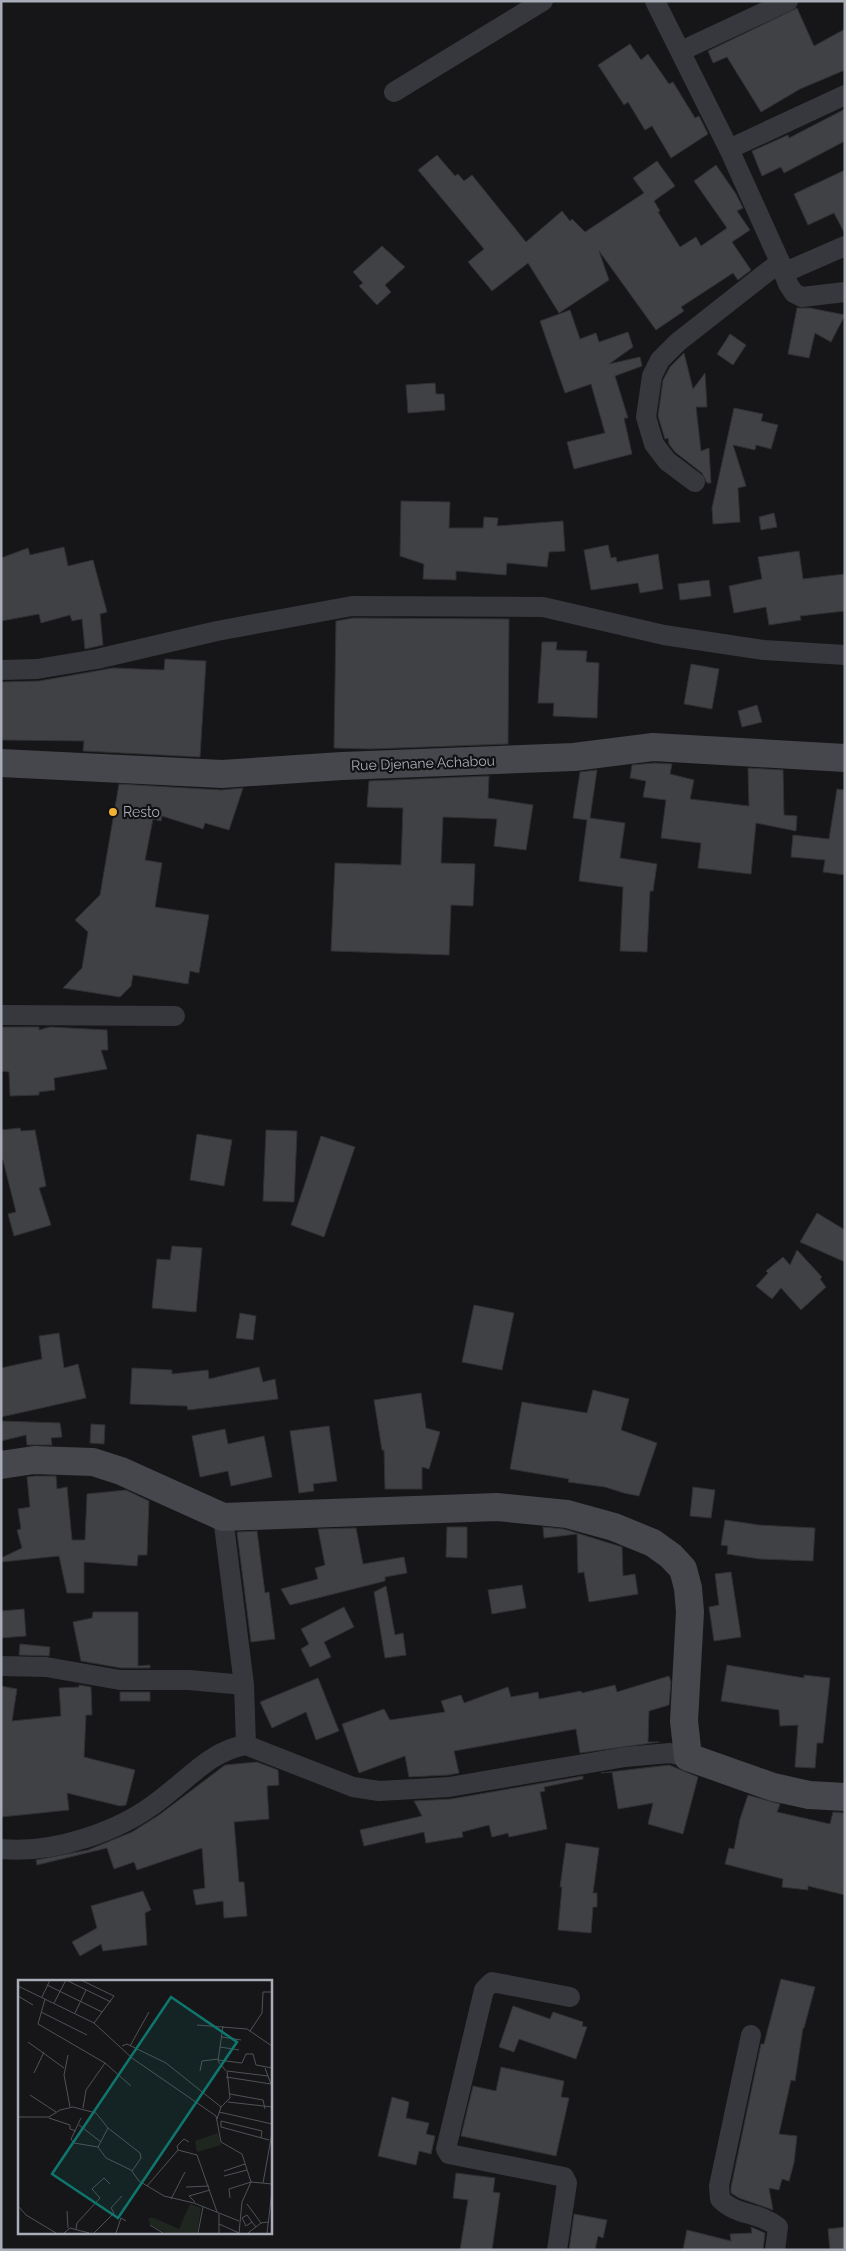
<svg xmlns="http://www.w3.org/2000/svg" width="846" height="2251" font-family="Raleway,sans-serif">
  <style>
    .building { fill: #404145; stroke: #303034 }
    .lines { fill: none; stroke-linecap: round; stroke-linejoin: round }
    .street { stroke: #37383d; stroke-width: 20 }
    .secondary { stroke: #45474d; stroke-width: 28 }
    .poi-dot { fill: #f2b134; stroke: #111113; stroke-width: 2 }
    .labels { text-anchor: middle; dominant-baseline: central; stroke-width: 4.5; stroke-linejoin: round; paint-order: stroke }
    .street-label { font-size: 14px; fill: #a8adb8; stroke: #111113 }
    .poi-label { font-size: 14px; fill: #a8adb8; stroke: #111113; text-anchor: start }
    .inset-road { fill: none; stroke: #505258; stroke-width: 1 }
    .view { fill: #0f766e; fill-opacity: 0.15; stroke: #0f766e; stroke-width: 2.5 }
    .inset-edge { fill: none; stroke: #a8adb8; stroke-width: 2.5 }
  </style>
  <rect width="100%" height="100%" fill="#161618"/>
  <g class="building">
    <path d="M797,8L814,46L845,29V70L800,89L761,112L727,57L713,63L708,51Z"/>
    <path d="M630,44L641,60L648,54L669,84L673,82L695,118L699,116L708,134L671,158L652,126L645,130L628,102L624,105L598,65Z"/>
    <path d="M845,109V141L784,173L781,167L762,176L752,151L788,135L789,138Z"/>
    <path d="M437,155L455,176L458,174L464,181L472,175L526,242L562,211L570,221L572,219L585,232L644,193L633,178L657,161L675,186L654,201L660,211L658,212L680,247L696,237L701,246L727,228L694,181L716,165L736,194L743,208L737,211L750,230L732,242L751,270L738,280L733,273L681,307L684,311L656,330L599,251L609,280L559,313L528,263L492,291L468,262L484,249L418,170Z"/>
    <path d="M845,170V234L834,213L808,225L794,194Z"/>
    <path d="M382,246L405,267L385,285L391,292L377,305L359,286L363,283L353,272Z"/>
    <path d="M797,308H810L845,315L831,342L815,333L809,358L788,354Z"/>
    <path d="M570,310L580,339L596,333L599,342L628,332L633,347L609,364L640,357L642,366L615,376L628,418H624L632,454L574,469L567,442L605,433L591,384L565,393L540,321Z"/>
    <path d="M730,334L746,345L733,365L717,354Z"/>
    <path d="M684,353L693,389L705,373L707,407H696L701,451L709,448L711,483H707L702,473L675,452L669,444L668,438L665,439L658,416L663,380L670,367Z"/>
    <path d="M435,383L436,394H444L445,410L408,413L406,385Z"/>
    <path d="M734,408L763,414L761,421L778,425L771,449L756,445L755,450L733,445L746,486L738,488L740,522L713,524L712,508Z"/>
    <path d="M401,501L450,502L449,528H483L484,517L498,518L497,526L563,521L565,551L549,552L547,567L507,563L506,575L456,571V580L423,579L424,564L400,556Z"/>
    <path d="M774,513L777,527L761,530L759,517Z"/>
    <path d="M608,545L611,558L616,557L617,562L658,554L663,589L640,593L638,583L591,590L584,550Z"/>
    <path d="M64,547L68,566L93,560L107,612L100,614L103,645L85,649L82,619L72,621L70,615L41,623L39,614L1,621V558L28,548L30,555Z"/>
    <path d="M799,551L803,579L845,574V611L800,616L801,620L769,625L766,607L734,613L729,586L762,579L758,557Z"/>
    <path d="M709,580L711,596L680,600L678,584Z"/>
    <path d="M353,618L509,619L508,744L370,749L334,748L336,621Z"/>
    <path d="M542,642H557L556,650L587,651L586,662L599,663L597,718L553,716L554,703H538Z"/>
    <path d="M165,659L206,661L200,757L83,751L84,741L1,740V682L39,681L113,668L164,670Z"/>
    <path d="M691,664L719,669L712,709L684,704Z"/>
    <path d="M757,705L762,722L742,727L738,711Z"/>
    <path d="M654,763L672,764L670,774L694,780L690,799L749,806L748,768L783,770L784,815L797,816L796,831L756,823L751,874L698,868L701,843L661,838L666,800L643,797L646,781L630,778L632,765Z"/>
    <path d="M597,770L590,818L625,823L620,858L657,864L653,891H650L647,952L620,951L623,887L579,881L587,820L573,818L580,772Z"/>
    <path d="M489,776L488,798L533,805L526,850L494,846L497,819L443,817L441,863L475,864L473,906L451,905L449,955L331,951L335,863L401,865L403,808L367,807L369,781Z"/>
    <path d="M119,784L221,790L243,788L229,830L205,823L203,829L162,816L161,821L153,819L145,860L162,863L155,907L209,915L199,973L190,971L188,984L133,975L131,986L120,997L63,988L82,968L88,932L75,920L100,895Z"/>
    <path d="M837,789L845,790V875L823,872L825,860L791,857L793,835L829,839Z"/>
    <path d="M1,1027H39V1030L50,1027L107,1030L108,1050H101L107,1069L54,1078L55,1090L39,1092V1095L10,1096L9,1072L1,1071Z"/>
    <path d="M20,1128L21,1131L35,1130L46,1186L39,1188L51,1225L14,1236L8,1214L16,1212L3,1160H1V1130Z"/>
    <path d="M266,1130L297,1131L294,1202L263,1201Z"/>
    <path d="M197,1134L232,1140L224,1186L190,1180Z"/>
    <path d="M321,1136L355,1147L324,1237L291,1225Z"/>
    <path d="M817,1213L845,1230V1262L800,1242Z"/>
    <path d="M172,1246L202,1248L196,1312L152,1308L157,1259L170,1260Z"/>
    <path d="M797,1250L822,1277L820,1279L826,1287L801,1310L781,1288L772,1299L756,1286L768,1273L766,1271L783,1257L790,1265Z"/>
    <path d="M474,1305L514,1313L502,1370L462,1362Z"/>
    <path d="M240,1313L256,1316L253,1340L236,1338Z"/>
    <path d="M59,1333L64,1368L78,1364L86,1398L1,1417V1368L42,1359L39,1336Z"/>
    <path d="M259,1367L263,1382L275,1379L278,1399L188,1410L187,1406L130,1404L132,1368L172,1370V1374L208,1370L209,1379Z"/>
    <path d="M593,1390L629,1399L621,1430L657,1443L639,1496L624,1493L605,1487L568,1482L569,1479L510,1469L522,1402L587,1413Z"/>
    <path d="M421,1393L426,1428L440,1432L429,1469L422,1467V1489H385L384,1450H382L374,1400Z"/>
    <path d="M1,1421L60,1423L62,1437L51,1438L52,1445H27L26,1435L1,1441Z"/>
    <path d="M91,1424L105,1425L104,1444L90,1443Z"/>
    <path d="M329,1426L337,1481L313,1484L314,1491L299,1493L290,1431Z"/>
    <path d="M225,1429L228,1444L264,1436L272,1477L231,1486L228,1471L200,1477L192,1436Z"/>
    <path d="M35,1476H56L57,1489L67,1487L72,1540H85L87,1494L126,1490L149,1501L147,1555H138L137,1566L84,1562V1593H67L59,1556L1,1562V1558L22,1548L17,1530L21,1529L18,1509L30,1507L27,1477Z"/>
    <path d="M693,1487L715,1490L711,1518L690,1516Z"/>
    <path d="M725,1520L759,1525L815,1528L813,1561L760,1559L727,1554L728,1546L721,1545Z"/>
    <path d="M447,1527H467V1558L446,1557Z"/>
    <path d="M543,1527L564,1529L622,1547L623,1576L635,1574L638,1594L589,1602L584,1572L578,1573L577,1534L544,1538Z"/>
    <path d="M356,1528L363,1564L404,1557L407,1573L385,1577V1581L290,1605L281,1589L318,1579L315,1568L325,1565L318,1529Z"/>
    <path d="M257,1531L265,1593L269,1592L275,1639L251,1642L237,1532Z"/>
    <path d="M731,1572L741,1637L714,1641L709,1607L719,1605L715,1574Z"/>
    <path d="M522,1585L526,1608L492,1614L488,1590Z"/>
    <path d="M386,1586L395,1635L403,1633L406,1655L385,1658L374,1592Z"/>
    <path d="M344,1607L354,1627L324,1642L331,1657L310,1667L301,1649L309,1644L301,1629Z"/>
    <path d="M24,1609L26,1636L1,1638V1611Z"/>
    <path d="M93,1612H138V1666L150,1665V1668H121L81,1661L73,1622L92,1618Z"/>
    <path d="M20,1644L50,1647L49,1656L19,1655Z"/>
    <path d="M727,1665L804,1678V1675L830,1678L823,1743H817L815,1768L795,1767L798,1725L780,1726L779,1710L721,1701Z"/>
    <path d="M669,1676L671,1682L669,1705L649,1711L648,1742H659L580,1753L576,1729L454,1751L459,1773L448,1775L409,1777L405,1756L359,1773L342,1724L384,1709L390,1720L445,1712L441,1701L461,1695L464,1703L508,1687L511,1697L538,1692L539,1699L581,1691L582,1693L615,1685L617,1692Z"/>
    <path d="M318,1678L339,1731L316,1740L306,1712L272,1728L260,1702Z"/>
    <path d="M79,1685L91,1687L92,1715H86L84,1757L135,1770L126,1805L120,1806L67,1793L69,1810L1,1817V1686L17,1689L12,1721L61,1716L59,1688L79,1687Z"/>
    <rect x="120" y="1692" width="30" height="9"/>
    <path d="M257,1762L278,1770L279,1785L267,1786L269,1819L234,1822L239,1882H244L247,1916L224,1918L223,1901L196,1905L193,1890L205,1888L202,1848L137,1870L134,1862L114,1869L107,1848L37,1865L36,1860L88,1850L132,1832L159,1815L225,1765Z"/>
    <path d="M669,1765L698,1777L683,1834L648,1824L653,1803L618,1809L612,1772L601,1773Z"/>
    <path d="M583,1776V1779L544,1787L545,1791L540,1792L547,1829L509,1837L508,1833L492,1837L489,1825L462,1832L463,1837L426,1843L424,1832L364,1846L360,1830L422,1816L414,1801L451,1799Z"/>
    <path d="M748,1795L780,1804L777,1812L830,1824L833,1812L845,1813V1895L808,1886V1890L782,1887L783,1879L725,1864L729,1848L734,1849L740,1819Z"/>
    <path d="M566,1843L599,1848L593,1893H597V1907H593L591,1933L558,1930L562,1887H560Z"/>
    <path d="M143,1891L151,1910L145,1913L147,1945L103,1951L101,1944L80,1956L72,1942L97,1928L91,1906Z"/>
    <path d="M781,1979L815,1987L804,2028H803L795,2081L791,2080L779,2134L797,2136L794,2163L789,2181L782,2179L779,2190L769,2188L773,2210L739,2198L731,2193V2187L761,2044H764Z"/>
    <path d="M513,2006L550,2019L553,2012L583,2022L582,2026L587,2027L576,2059L519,2039L514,2052L499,2047Z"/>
    <path d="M501,2067L564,2081L561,2097L569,2098L556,2156L461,2136L473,2086L496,2091Z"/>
    <path d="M392,2097L409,2102L406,2118L429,2123L426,2134L435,2136L431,2154L419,2151L416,2165L378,2156Z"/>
    <path d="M456,2173L495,2178L493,2192L500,2193L492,2250H460L468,2200L453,2198Z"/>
    <path d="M574,2214L607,2220L603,2238L598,2236L595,2250H569Z"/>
    <path d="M751,2227L765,2233L763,2250H683L687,2230L731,2241L730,2234L752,2233Z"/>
    <path d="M845,2227V2250H830L828,2229Z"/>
  </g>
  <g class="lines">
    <g class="street">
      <path d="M655,1L729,149L780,262L788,284L794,293L802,297L845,292"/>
      <path d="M681,51L788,1"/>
      <path d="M394,92L543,1"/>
      <path d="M729,149L845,95"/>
      <path d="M783,273L845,246"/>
      <path d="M695,482L667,461L654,444L646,417L652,376L660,360L678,342L780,262"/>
      <path d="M1,670L37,669L97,659L217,631L352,606L543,607L664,635L764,650L845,655"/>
      <path d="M1,1015L175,1016"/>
      <path d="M223,1517L244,1685L246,1745"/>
      <path d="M1,1666L46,1667L120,1680H189L244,1685"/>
      <path d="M1,1849C53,1854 120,1832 161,1799C188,1779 212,1750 246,1745L353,1787L379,1791L449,1787L625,1757L670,1753L688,1757"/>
      <path d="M751,2035L719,2186L720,2199C738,2217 758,2211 778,2227L775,2250"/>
      <path d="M557,2250L567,2183L564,2177L449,2154L446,2149L484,1990L492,1982L570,1997"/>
    </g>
    <g class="secondary">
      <path d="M1,763L222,774L342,766L574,757L653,747L845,758"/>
      <path d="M1,1465L34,1460L93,1462L121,1471L223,1517L497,1507L567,1514L614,1527L653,1543L671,1556L683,1569L688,1588L690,1612L684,1721L688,1757L773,1787L809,1795L845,1797"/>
    </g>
  </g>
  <circle class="poi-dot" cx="113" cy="812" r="5"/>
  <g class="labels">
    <g class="street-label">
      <text transform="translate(423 763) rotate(-2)">Rue Djenane Achabou</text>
    </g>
    <g class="poi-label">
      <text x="123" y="812">Resto</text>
    </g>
  </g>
  <g transform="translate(18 1980)">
    <rect width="254" height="254" fill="#161618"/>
    <path d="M200,153L203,165L179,172L177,161ZM172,224L183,228L179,253H147L132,244L130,238H136L161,249Z" fill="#1e261f"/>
    <path class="inset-road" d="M48,0L93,22M63,0L96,16L76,43M29,5L84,32M0,6L76,43L114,78L198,136L203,162L224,174L233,202L224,222L221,253M0,16L15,25M24,17L32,0M27,19L20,44L87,83L113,106M36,23L48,0M23,32L69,55M57,33L68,10M179,45L229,49L254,66M205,46L200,81L208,91M232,51L244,33L245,12H254M204,57L223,60M10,62L46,88M104,66L109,64L148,83L203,127M112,66L131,32M202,67L221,70M50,75L46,95L52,127M200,80L224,83L228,74H235L238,85L254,88M247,88L253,104M182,91L184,81L200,79M16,93L26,72M208,97L253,104M212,114L245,120L247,129M12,115L38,132M210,122L254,127M65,128L68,110L87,83M201,132L254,144M0,137H31L42,130L55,127L78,133L90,148L122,173L123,178L114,191M31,138L52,145V149L58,151M63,138L53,159L56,163L80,167L88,178L113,190L121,201L146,216L176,223L221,241M199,139L203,127L212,118L209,91L250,96M61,145L83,162M243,158L244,151L203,141V147L251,160M171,162L166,159L159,166L160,170L179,175L199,232M80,167L90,148M206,191L227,184M206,196L229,190M245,203L254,153M129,206L160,170M168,207L191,206M212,218L211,209L233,202L254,204M153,219L167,192M177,222L171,216L192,210M229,224L243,243M0,226L8,235L38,253M49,231L50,248M234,242L228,246L224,238L229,235L234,242L238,247M201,244L221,253M132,245L145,253M58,249L59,243L82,218L74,209L86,198L92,204M46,253L52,248L71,253M76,253L96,233L93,228L104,216M98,253L103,238L108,241M180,253L185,227M201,253V234M230,253L243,243L250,242M249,253L254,211"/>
    <path class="view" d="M153,17L219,62L100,238L34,194Z"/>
    <rect width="254" height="254" class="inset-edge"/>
  </g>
  <rect width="846" height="2251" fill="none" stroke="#a8adb8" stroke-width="5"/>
</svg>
